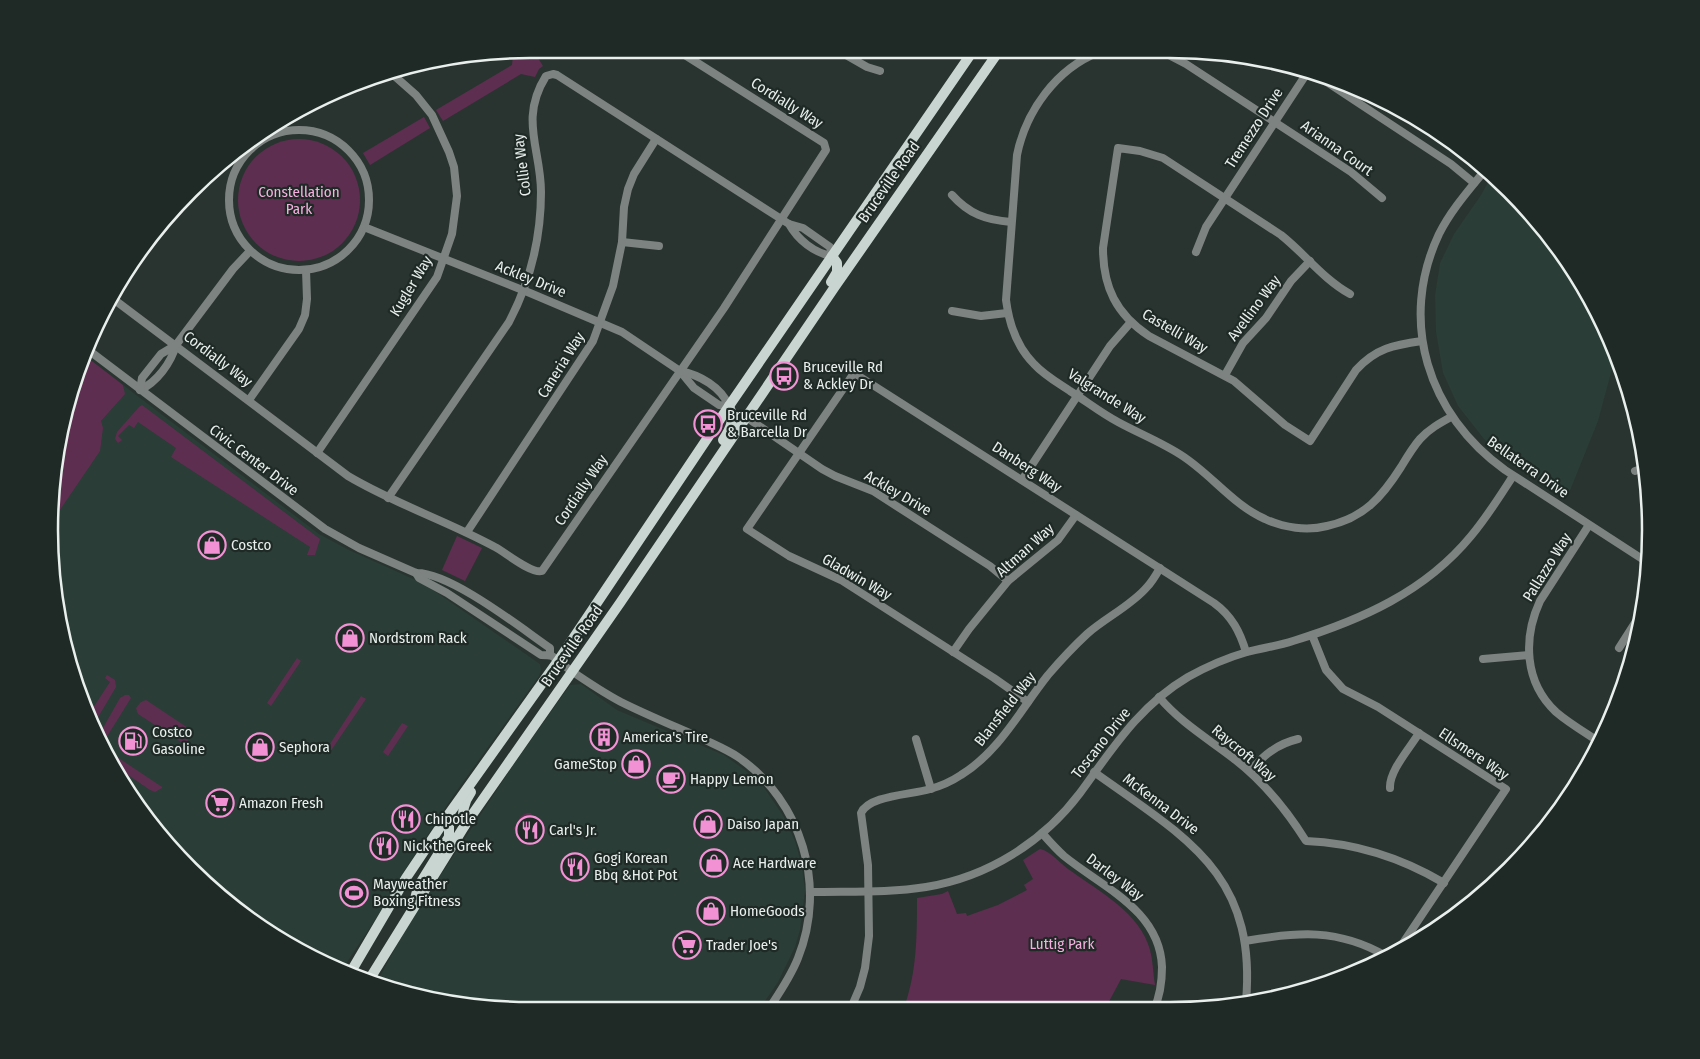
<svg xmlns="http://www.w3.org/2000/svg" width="1700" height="1059" font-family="'Fira Sans Condensed',sans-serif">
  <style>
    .built { fill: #2a3d36 }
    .green { fill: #5e2e50 }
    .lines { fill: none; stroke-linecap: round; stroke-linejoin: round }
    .minor { stroke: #7d8380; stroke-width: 8 }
    .major { stroke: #c8d5d0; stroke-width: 10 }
    .labels { text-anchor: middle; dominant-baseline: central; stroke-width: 4.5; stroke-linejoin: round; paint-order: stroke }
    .street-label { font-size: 15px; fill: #e8efec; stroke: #1f2a26 }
    .park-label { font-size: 15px; fill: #f6b0df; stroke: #1f2a26 }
    .poi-label { font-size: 15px; fill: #e8efec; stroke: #1f2a26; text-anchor: start }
    .rim { fill: none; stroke: #e8efec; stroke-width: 2.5 }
  </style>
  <rect width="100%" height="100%" fill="#293430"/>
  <g class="built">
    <path d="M1492,175L1532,212L1587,289L1616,354L1598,421L1569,493L1565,499L1508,460L1484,439L1458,406L1443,373L1436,332L1435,295L1440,263L1454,234L1481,195Z"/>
    <path d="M123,385L319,534L349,550L420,582L433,590L540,664L541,670L539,676L453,796L404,871L385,905L341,971L237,911L130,797L74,684L49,529L101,421L124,394Z"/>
    <path d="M581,684L617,710L724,755L745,770L763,786L784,817L795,841L802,866L805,891L800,930L795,947L778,982L761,1007L467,1006L377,982L407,926L516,761L570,685Z"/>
  </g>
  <g class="green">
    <path d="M526,49H540L536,55L543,66L539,69L535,77L521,74L443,121L436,110L512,65L513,56L522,54Z"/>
    <path d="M424,117L430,128L370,165L363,153Z"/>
    <circle cx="299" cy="200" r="61"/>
    <path d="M84,355L123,385L125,394L101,421L103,428L100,451L49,526L74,375Z"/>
    <path d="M142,405L320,539L315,555H307L310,547L171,457L176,448L138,422L134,428L129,425L118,436L122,440L118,443L115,439L117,432L139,407Z"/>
    <path d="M457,536L482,548L465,581L442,570Z"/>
    <path d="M297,658L301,661L271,706L267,703Z"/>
    <path d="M107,675L115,680L116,687L94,724L89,714L110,682L105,678Z"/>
    <path d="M125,695H129L131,698L103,743L99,735L120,698Z"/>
    <path d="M361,696L366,699L330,752L326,750Z"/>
    <path d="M146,700L191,730L193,733L187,742L184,744L181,742L138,714L136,708L141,702Z"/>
    <path d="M402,723L408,726L388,756L383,752Z"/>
    <path d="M108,751L162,787V788L155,792L150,790L115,766Z"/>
    <path d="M527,813H531L534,818L513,830L521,816Z"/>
    <path d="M1040,849C1051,851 1061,865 1071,871C1100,892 1140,913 1150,950C1153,961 1153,973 1155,985L1121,979L1105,1009L904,1008C917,972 917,936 917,898L942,894L948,891L957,914L966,913L967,916L998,905L1027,890L1024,885L1033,879L1023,860Z"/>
  </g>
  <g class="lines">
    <g class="minor">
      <path d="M839,51L867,67L880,71"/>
      <path d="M1099,52C1056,69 1026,111 1017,155L1006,300C1009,324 1016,346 1034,364C1044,375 1058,383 1070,391C1086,401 1101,413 1118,422C1138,433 1161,442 1181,455C1211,474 1233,505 1265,519C1284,528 1307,531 1327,526C1364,518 1382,497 1401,467C1407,457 1413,447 1420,439C1429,429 1440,423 1451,417"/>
      <path d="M1163,52L1186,64L1351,172L1382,198"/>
      <path d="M1316,75L1451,164L1474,183"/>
      <circle cx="299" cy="200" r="70"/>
      <path d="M1486,169C1469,190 1451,210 1439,234C1398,321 1428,415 1505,470L1650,564"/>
      <path d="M952,195C969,214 986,220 1011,222"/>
      <path d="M364,227L530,293L622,332L680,371L694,388L719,405L729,406"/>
      <path d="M622,242L659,246"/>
      <path d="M1196,252L1206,227L1307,73"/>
      <path d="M129,265L134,258"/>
      <path d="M1350,294C1323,279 1305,254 1281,235L1163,158L1140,151L1118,148L1103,248C1103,287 1116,314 1149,336L1234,381L1285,425L1310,441L1356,370C1376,348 1394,345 1422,341"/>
      <path d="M112,298L348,476C395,504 447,521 495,547C505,552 531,574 542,571L724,308L826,150L824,143L677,50"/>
      <path d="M952,311L981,316L1007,313"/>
      <path d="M87,349L325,529L359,548L416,573C450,572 521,628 550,648V655"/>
      <path d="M680,371C700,375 721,387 729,406"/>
      <path d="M1225,375L1243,343L1266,318L1291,281L1310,261"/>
      <path d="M140,390C157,382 171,363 176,345L233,269L250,251"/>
      <path d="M140,390L142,378L161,354L176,345"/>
      <path d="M249,400L299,329L305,315L307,299L306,270"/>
      <path d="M746,417L822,469L835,476L873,491L990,566L1008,581"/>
      <path d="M317,453L437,277L452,234L457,196L454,167L449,152L432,115L416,95L390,72"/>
      <path d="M1635,471L1647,467"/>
      <path d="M1022,480L1110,346L1131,322"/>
      <path d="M388,498L509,322C530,282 541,237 541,192C541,149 519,119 546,76L553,74L557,75L789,224L803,228L830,247L832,256C814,253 798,240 789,224"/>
      <path d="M1589,525L1540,601C1523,638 1524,682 1556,712C1570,724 1586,733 1601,743"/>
      <path d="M467,532L593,341L613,286L622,242L624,207L628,189L634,174L656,139"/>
      <path d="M416,573L419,578L447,593L541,655C545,655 549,655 552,656C558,660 564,666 570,670C586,681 604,693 621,702C647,715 674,726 701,738C713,744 726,749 738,757C802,801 827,886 798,958C791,976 780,992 770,1007"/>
      <path d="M1312,635L1326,670L1343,689L1378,707L1506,789L1397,952"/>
      <path d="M1619,648L1642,612"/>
      <path d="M953,652L969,629L1008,581L1058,540L1076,515"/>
      <path d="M1483,659L1529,655"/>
      <path d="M1159,697C1180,722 1207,738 1233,758C1263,781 1286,809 1306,841C1356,843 1400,857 1444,883"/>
      <path d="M1028,702L994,678L841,580L789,556L747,529L854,373L1214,603C1232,616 1240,632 1246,652"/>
      <path d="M916,739L931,789"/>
      <path d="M1250,771C1264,755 1277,744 1298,739"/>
      <path d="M1094,772C1186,838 1257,873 1246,1002"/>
      <path d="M1390,788C1389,771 1410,748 1419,733"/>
      <path d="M1042,833C1049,841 1056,849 1064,856C1102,887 1160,910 1162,967C1162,982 1160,996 1154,1009"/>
      <path d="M810,892C849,891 889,893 926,887C988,877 1043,842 1080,793C1113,748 1139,706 1188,677C1206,667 1226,658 1247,652C1262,648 1278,646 1293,641C1361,620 1425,592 1471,536C1487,517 1500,496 1513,476"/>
      <path d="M1245,941C1297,932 1338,928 1386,956"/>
      <path d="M851,1008L860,987L865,968L869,936L868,865L861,813C869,795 912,795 930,789C941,786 952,781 961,775C1000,751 1020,710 1048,675C1060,661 1073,647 1087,634C1105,618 1132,605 1147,587C1152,582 1156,575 1160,568"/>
    </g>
    <g class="major">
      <path d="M831,282L837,272V263L832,256"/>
      <path d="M723,440C731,428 735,420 729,406"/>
      <path d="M465,825C461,813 463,803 471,792"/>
      <path d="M414,903L418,887L449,837V826L443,823"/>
      <path d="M349,975L406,878L449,814L558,661L729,406L973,51"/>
      <path d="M369,980L465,825L620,603L834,288L999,51"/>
    </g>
  </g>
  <defs>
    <g id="bus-ring" transform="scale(1.4375)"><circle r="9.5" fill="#1f2a26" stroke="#f391d5" stroke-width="1.5"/><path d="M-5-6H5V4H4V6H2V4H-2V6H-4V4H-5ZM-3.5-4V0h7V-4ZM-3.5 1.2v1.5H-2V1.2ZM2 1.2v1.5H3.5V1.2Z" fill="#f391d5"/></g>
    <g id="shop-ring" transform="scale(1.4375)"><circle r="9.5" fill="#1f2a26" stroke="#f391d5" stroke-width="1.5"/><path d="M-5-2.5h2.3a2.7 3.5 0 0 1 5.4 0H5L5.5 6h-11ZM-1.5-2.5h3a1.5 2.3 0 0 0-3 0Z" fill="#f391d5"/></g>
    <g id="building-ring" transform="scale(1.4375)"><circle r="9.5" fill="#1f2a26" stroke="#f391d5" stroke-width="1.5"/><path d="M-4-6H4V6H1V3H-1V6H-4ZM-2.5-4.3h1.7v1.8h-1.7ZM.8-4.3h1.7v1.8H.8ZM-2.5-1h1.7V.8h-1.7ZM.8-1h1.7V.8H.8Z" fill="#f391d5"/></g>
    <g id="fuel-ring" transform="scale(1.4375)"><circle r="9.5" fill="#1f2a26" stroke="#f391d5" stroke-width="1.5"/><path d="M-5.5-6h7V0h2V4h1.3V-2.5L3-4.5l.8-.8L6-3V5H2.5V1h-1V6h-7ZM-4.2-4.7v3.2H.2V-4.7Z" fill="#f391d5"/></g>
    <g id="cafe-ring" transform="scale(1.4375)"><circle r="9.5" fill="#1f2a26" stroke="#f391d5" stroke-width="1.5"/><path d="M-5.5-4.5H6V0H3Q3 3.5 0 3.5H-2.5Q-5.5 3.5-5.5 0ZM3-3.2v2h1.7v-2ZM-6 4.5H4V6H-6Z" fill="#f391d5"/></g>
    <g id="supermarket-ring" transform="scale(1.4375)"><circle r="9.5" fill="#1f2a26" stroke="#f391d5" stroke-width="1.5"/><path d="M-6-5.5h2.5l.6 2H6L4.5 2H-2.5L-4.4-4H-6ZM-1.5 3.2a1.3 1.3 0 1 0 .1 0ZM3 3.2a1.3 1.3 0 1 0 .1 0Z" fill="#f391d5"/></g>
    <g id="restaurant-ring" transform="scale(1.4375)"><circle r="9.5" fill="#1f2a26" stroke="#f391d5" stroke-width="1.5"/><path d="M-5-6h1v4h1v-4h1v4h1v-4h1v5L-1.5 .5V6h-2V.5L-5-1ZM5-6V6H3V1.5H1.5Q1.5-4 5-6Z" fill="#f391d5"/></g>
    <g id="stadium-ring" transform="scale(1.4375)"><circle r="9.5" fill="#1f2a26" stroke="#f391d5" stroke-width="1.5"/><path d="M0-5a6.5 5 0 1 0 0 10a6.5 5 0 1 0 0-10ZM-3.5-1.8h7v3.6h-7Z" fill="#f391d5"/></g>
  </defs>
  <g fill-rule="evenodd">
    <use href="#bus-ring" x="784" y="376"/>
    <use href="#bus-ring" x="708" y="424"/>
    <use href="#shop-ring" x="212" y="545"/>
    <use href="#shop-ring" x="350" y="638"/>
    <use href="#building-ring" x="604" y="737"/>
    <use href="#fuel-ring" x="133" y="741"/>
    <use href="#shop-ring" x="260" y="747"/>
    <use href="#shop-ring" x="636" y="764"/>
    <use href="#cafe-ring" x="671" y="779"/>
    <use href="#supermarket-ring" x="220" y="803"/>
    <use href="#restaurant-ring" x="406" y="819"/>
    <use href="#shop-ring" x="708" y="824"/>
    <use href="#restaurant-ring" x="530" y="830"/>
    <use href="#restaurant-ring" x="384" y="846"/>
    <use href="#shop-ring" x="714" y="863"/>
    <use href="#restaurant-ring" x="575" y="867"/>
    <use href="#stadium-ring" x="354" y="893"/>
    <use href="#shop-ring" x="711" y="911"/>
    <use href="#supermarket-ring" x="687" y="945"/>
  </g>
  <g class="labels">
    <g class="street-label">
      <text transform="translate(787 103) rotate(32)">Cordially Way</text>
      <text transform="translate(1254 128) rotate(-57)">Tremezzo Drive</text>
      <text transform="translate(1337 148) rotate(35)">Arianna Court</text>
      <text transform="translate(522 165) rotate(-97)">Collie Way</text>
      <text transform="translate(889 182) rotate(-55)">Bruceville Road</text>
      <text transform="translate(531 279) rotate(22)">Ackley Drive</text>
      <text transform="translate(411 286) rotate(-59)">Kugler Way</text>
      <text transform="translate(1254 308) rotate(-53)">Avellino Way</text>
      <text transform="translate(1175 331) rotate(30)">Castelli Way</text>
      <text transform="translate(218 359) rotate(37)">Cordially Way</text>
      <text transform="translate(561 365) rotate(-58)">Caneria Way</text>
      <text transform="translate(1107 396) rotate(32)">Valgrande Way</text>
      <text transform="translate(254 460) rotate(37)">Civic Center Drive</text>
      <text transform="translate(1027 467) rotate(33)">Danberg Way</text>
      <text transform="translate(1528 467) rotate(35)">Bellaterra Drive</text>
      <text transform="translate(581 490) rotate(-56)">Cordially Way</text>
      <text transform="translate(898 493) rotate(30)">Ackley Drive</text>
      <text transform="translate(1025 550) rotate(-42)">Altman Way</text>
      <text transform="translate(1547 567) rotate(-58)">Pallazzo Way</text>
      <text transform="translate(857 577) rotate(30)">Gladwin Way</text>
      <text transform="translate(572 646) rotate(-55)">Bruceville Road</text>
      <text transform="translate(1005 709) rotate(-52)">Blansfield Way</text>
      <text transform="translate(1101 743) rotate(-52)">Toscano Drive</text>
      <text transform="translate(1244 753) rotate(40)">Raycroft Way</text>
      <text transform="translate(1474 754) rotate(34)">Ellsmere Way</text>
      <text transform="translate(1161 804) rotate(37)">McKenna Drive</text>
      <text transform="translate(1115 877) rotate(37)">Darley Way</text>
    </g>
    <g class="park-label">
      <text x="299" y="192">Constellation<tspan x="299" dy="17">Park</tspan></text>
      <text x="1062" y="944">Luttig Park</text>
    </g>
    <g class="poi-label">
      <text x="803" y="367">Bruceville Rd<tspan x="803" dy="17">&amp; Ackley Dr</tspan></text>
      <text x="727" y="415">Bruceville Rd<tspan x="727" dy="17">&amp; Barcella Dr</tspan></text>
      <text x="231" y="545">Costco</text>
      <text x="369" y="638">Nordstrom Rack</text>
      <text x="152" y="732">Costco<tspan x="152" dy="17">Gasoline</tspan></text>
      <text x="623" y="737">America's Tire</text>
      <text x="279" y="747">Sephora</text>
      <text x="617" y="764" text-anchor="end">GameStop</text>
      <text x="690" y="779">Happy Lemon</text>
      <text x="239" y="803">Amazon Fresh</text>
      <text x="425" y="819">Chipotle</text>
      <text x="727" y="824">Daiso Japan</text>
      <text x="549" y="830">Carl's Jr.</text>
      <text x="403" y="846">Nick the Greek</text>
      <text x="594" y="858">Gogi Korean<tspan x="594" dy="17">Bbq &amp;Hot Pot</tspan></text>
      <text x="733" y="863">Ace Hardware</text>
      <text x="373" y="884">Mayweather<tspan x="373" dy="17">Boxing Fitness</tspan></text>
      <text x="730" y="911">HomeGoods</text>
      <text x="706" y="945">Trader Joe's</text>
    </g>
  </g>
  <path d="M0 0H1700V1059H0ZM530 58H1170A472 472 0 0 1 1642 530V530A472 472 0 0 1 1170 1002H530A472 472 0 0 1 58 530V530A472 472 0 0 1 530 58Z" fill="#1f2a26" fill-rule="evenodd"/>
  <path class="rim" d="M530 58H1170A472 472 0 0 1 1642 530V530A472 472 0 0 1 1170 1002H530A472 472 0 0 1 58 530V530A472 472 0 0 1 530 58Z"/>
</svg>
